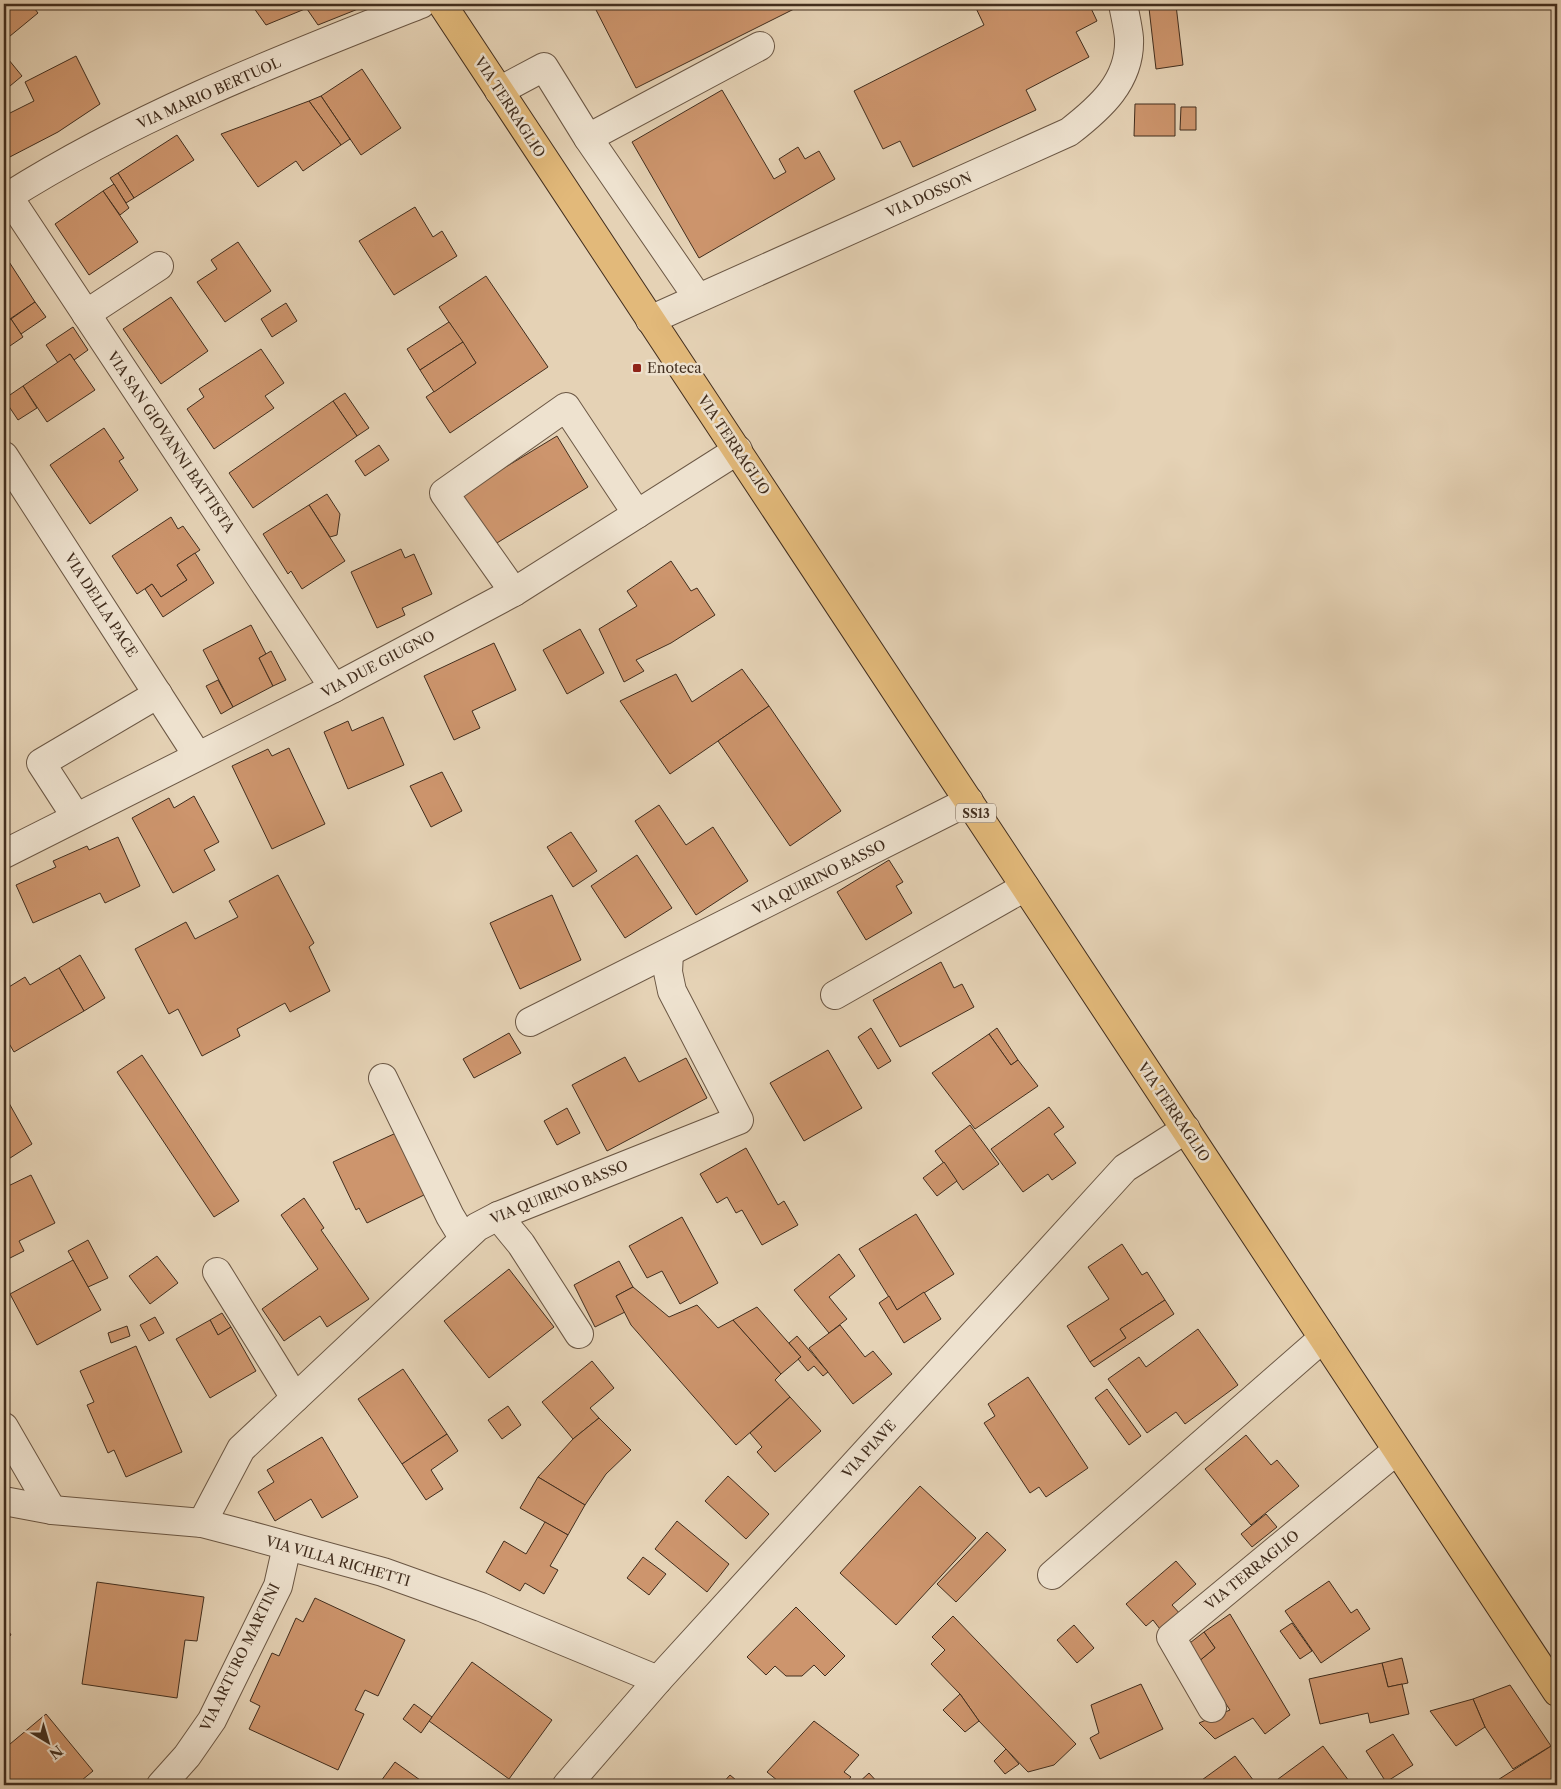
<svg xmlns="http://www.w3.org/2000/svg" width="1561" height="1789" font-family="'Libre Caslon Text',serif">
  <style>
    .building { fill: #cd956d; stroke: #422e1e }
    .lines { fill: none; stroke-linecap: round; stroke-linejoin: round }
    .minor-casing { stroke: #6b5744; stroke-width: 30 }
    .major-casing { stroke: #422e1e; stroke-width: 30 }
    .minor { stroke: #eee2cf; stroke-width: 28 }
    .major { stroke: #e2b97a; stroke-width: 28 }
    .poi-dot { fill: #8f2418; stroke: #eee2cf; stroke-width: 2 }
    .labels { text-anchor: middle; dominant-baseline: central; stroke-width: 5; stroke-linejoin: round; paint-order: stroke }
    .shield { fill: #eee2cf; stroke: #766453; stroke-width: 1 }
    .shield-label { font-size: 12px; font-weight: bold; fill: #422e1e }
    .street-label { font-size: 14px; fill: #422e1e; stroke: #eee2cf }
    .poi-label { font-size: 14px; fill: #422e1e; stroke: #eee2cf; text-anchor: start }
  </style>
  <rect width="100%" height="100%" fill="#e5d2b5"/>
  <filter id="stains"><feTurbulence type="fractalNoise" baseFrequency=".004" numOctaves="4"/><feColorMatrix values="0 0 0 0 .2 0 0 0 0 .09 0 0 0 0 .02 0 0 0 .5 -.17"/></filter>
  <radialGradient id="worn" r=".72"><stop offset=".6" stop-color="#630" stop-opacity="0"/><stop offset="1" stop-color="#630" stop-opacity=".3"/></radialGradient>
  <g class="building">
    <path d="M4,4H31L38,13L4,41Z"/>
    <path d="M251,4H317L266,25Z"/>
    <path d="M317,4H367L368,5L318,25L307,9Z"/>
    <path d="M593,4H804L636,88Z"/>
    <path d="M974,4H1089L1097,21L1076,32L1089,57L1026,90L1036,110L913,167L900,141L883,149L854,91L984,25Z"/>
    <path d="M1176,5L1183,65L1156,69L1149,8Z"/>
    <path d="M4,54L22,76L4,91Z"/>
    <path d="M76,56L100,104L58,132L4,160V116L34,101L25,82Z"/>
    <path d="M362,69L401,128L361,155L321,96Z"/>
    <path d="M722,90L774,179L786,172L779,159L798,147L805,159L819,151L835,179L699,258L632,142Z"/>
    <path d="M321,96L350,139L341,145L309,101Z"/>
    <path d="M309,101L341,145L303,171L296,161L258,187L221,134Z"/>
    <path d="M1135,104H1175V136H1134Z"/>
    <path d="M1181,107H1196V130H1180Z"/>
    <path d="M177,135L194,160L134,198L118,173Z"/>
    <path d="M118,173L134,198L126,203L110,178Z"/>
    <path d="M114,184L129,208L120,215L103,191Z"/>
    <path d="M103,191L138,242L89,275L55,224Z"/>
    <path d="M415,207L433,237L442,231L457,256L394,295L359,241Z"/>
    <path d="M238,242L271,291L225,322L197,282L217,269L211,260Z"/>
    <path d="M4,254L35,302L4,323Z"/>
    <path d="M486,276L548,367L450,433L426,397L476,363L439,307Z"/>
    <path d="M171,297L208,351L161,384L123,329Z"/>
    <path d="M35,302L46,317L21,334L11,319Z"/>
    <path d="M286,303L297,321L272,337L261,319Z"/>
    <path d="M11,319L23,337L4,350V323Z"/>
    <path d="M449,322L463,342L420,370L407,349Z"/>
    <path d="M73,327L88,350L74,360L70,354L58,363L46,345Z"/>
    <path d="M463,342L476,363L434,392L420,370Z"/>
    <path d="M261,349L284,383L265,396L274,408L214,449L187,409L204,397L199,389Z"/>
    <path d="M70,354L95,390L47,422L23,386Z"/>
    <path d="M23,386L37,408L18,420L4,399Z"/>
    <path d="M345,393L369,428L357,436L333,401Z"/>
    <path d="M333,401L357,436L253,508L229,473Z"/>
    <path d="M104,428L124,458L119,461L138,490L90,524L50,465Z"/>
    <path d="M557,436L588,487L492,546L461,494Z"/>
    <path d="M379,445L389,460L365,476L355,461Z"/>
    <path d="M327,494L340,514L337,535L330,537L309,505Z"/>
    <path d="M309,505L345,561L302,589L291,571L288,574L263,534Z"/>
    <path d="M171,517L178,529L183,526L200,550L177,565L187,580L161,597L152,584L137,594L112,556Z"/>
    <path d="M401,549L405,558L414,554L432,594L402,608L405,615L377,628L351,572Z"/>
    <path d="M195,553L214,583L163,617L145,589L152,584L161,597L187,580L177,565Z"/>
    <path d="M671,561L691,591L697,588L715,615L671,643L636,660L644,671L624,682L599,629L637,606L627,591Z"/>
    <path d="M251,625L266,654L259,658L273,686L233,707L203,650Z"/>
    <path d="M580,629L604,673L567,694L543,650Z"/>
    <path d="M494,643L516,690L472,711L480,728L454,740L424,676Z"/>
    <path d="M271,651L286,680L273,686L259,658Z"/>
    <path d="M742,669L769,706L670,774L620,701L676,674L692,702Z"/>
    <path d="M218,680L233,707L221,714L206,686Z"/>
    <path d="M769,706L841,811L790,846L718,741Z"/>
    <path d="M383,717L404,765L348,789L324,732L348,721L352,731Z"/>
    <path d="M289,748L325,824L272,849L232,766L268,749L272,756Z"/>
    <path d="M442,772L462,811L431,827L410,786Z"/>
    <path d="M194,796L219,842L204,850L215,870L173,893L132,818L169,798L174,808Z"/>
    <path d="M659,805L686,845L713,827L748,881L696,915L635,821Z"/>
    <path d="M571,832L597,871L573,887L547,847Z"/>
    <path d="M118,837L140,886L105,903L100,893L33,923L16,885L56,867L53,861L87,846L89,850Z"/>
    <path d="M637,855L672,908L625,938L591,886Z"/>
    <path d="M889,860L903,882L896,886L912,913L866,940L837,892Z"/>
    <path d="M278,875L314,943L309,947L330,991L290,1012L285,1003L237,1029L240,1036L202,1056L178,1009L169,1014L135,949L186,922L195,939L238,917L229,901Z"/>
    <path d="M552,895L581,960L520,989L490,923Z"/>
    <path d="M80,955L105,998L84,1011L59,968Z"/>
    <path d="M941,962L954,988L962,984L974,1007L900,1047L873,1000Z"/>
    <path d="M59,968L84,1011L14,1052L4,1035V990L25,977L30,985Z"/>
    <path d="M871,1028L891,1061L878,1069L858,1037Z"/>
    <path d="M997,1028L1018,1060L1011,1065L989,1034Z"/>
    <path d="M509,1033L521,1053L474,1078L463,1059Z"/>
    <path d="M989,1034L1011,1065L1018,1060L1038,1086L975,1129L932,1073Z"/>
    <path d="M828,1050L862,1108L804,1141L770,1083Z"/>
    <path d="M142,1055L239,1201L214,1217L117,1072Z"/>
    <path d="M625,1057L639,1082L686,1058L707,1098L607,1151L572,1085Z"/>
    <path d="M5,1096L32,1144L7,1160L4,1155Z"/>
    <path d="M1049,1107L1064,1127L1054,1134L1076,1163L1052,1180L1048,1174L1023,1192L991,1149Z"/>
    <path d="M567,1108L580,1133L557,1145L544,1121Z"/>
    <path d="M970,1125L999,1164L963,1190L935,1151Z"/>
    <path d="M396,1133L426,1194L367,1223L359,1208L356,1210L333,1162Z"/>
    <path d="M746,1148L778,1205L784,1201L798,1225L762,1245L742,1210L736,1213L727,1197L717,1203L700,1174Z"/>
    <path d="M944,1162L957,1181L937,1196L923,1178Z"/>
    <path d="M31,1175L55,1223L19,1241L24,1251L4,1261V1188Z"/>
    <path d="M304,1198L324,1228L321,1230L369,1299L327,1327L320,1316L284,1341L262,1309L318,1269L281,1215Z"/>
    <path d="M916,1214L954,1274L897,1310L859,1249Z"/>
    <path d="M682,1217L718,1283L680,1304L662,1271L647,1278L629,1246Z"/>
    <path d="M88,1240L108,1278L88,1287L68,1251Z"/>
    <path d="M1122,1244L1142,1275L1147,1272L1165,1300L1120,1329L1126,1338L1090,1362L1067,1326L1109,1299L1088,1267Z"/>
    <path d="M839,1254L855,1276L829,1297L847,1319L829,1333L794,1290Z"/>
    <path d="M157,1256L178,1283L150,1304L129,1276Z"/>
    <path d="M73,1260L101,1310L37,1345L10,1294Z"/>
    <path d="M619,1261L633,1287L616,1296L625,1312L595,1327L574,1285Z"/>
    <path d="M509,1269L554,1327L489,1378L444,1321Z"/>
    <path d="M633,1287L669,1317L697,1305L718,1328L733,1320L781,1374L775,1380L790,1397L736,1445L631,1325L616,1296Z"/>
    <path d="M924,1292L941,1319L904,1343L879,1303L889,1296L897,1310Z"/>
    <path d="M1165,1300L1174,1314L1094,1367L1090,1362L1126,1338L1120,1329Z"/>
    <path d="M757,1307L801,1357L781,1374L733,1320Z"/>
    <path d="M222,1313L231,1327L218,1335L210,1320Z"/>
    <path d="M155,1317L164,1333L149,1341L140,1325Z"/>
    <path d="M210,1320L218,1335L231,1327L256,1371L210,1398L176,1339Z"/>
    <path d="M840,1325L865,1357L873,1351L892,1374L853,1404L809,1348Z"/>
    <path d="M127,1326L130,1336L111,1343L108,1333Z"/>
    <path d="M1198,1329L1238,1385L1185,1424L1176,1412L1147,1433L1108,1379L1139,1357L1146,1367Z"/>
    <path d="M797,1336L828,1372L823,1376L814,1366L808,1371L798,1359L801,1357L789,1343Z"/>
    <path d="M136,1346L182,1452L126,1477L114,1450L108,1453L87,1405L94,1402L80,1371Z"/>
    <path d="M592,1361L614,1388L590,1408L599,1418L573,1439L542,1402Z"/>
    <path d="M403,1369L447,1434L402,1464L358,1399Z"/>
    <path d="M1028,1377L1088,1468L1046,1497L1039,1487L1030,1493L984,1423L995,1416L988,1404Z"/>
    <path d="M1107,1389L1141,1436L1129,1445L1095,1398Z"/>
    <path d="M790,1397L821,1431L775,1472L757,1452L762,1447L750,1433Z"/>
    <path d="M508,1406L521,1425L502,1439L488,1420Z"/>
    <path d="M599,1418L631,1450L606,1474L585,1505L538,1477L573,1439Z"/>
    <path d="M447,1434L458,1451L431,1470L443,1489L426,1500L402,1464Z"/>
    <path d="M1246,1435L1271,1465L1277,1460L1299,1486L1251,1525L1205,1469Z"/>
    <path d="M322,1437L358,1497L322,1518L311,1499L275,1521L258,1492L274,1482L267,1470Z"/>
    <path d="M728,1476L769,1514L746,1539L705,1501Z"/>
    <path d="M538,1477L585,1505L568,1535L520,1508Z"/>
    <path d="M920,1486L976,1538L896,1625L840,1573Z"/>
    <path d="M1266,1514L1277,1527L1252,1547L1241,1534Z"/>
    <path d="M677,1521L729,1564L707,1592L655,1549Z"/>
    <path d="M545,1522L568,1535L550,1566L558,1570L544,1594L525,1583L520,1591L486,1572L504,1541L526,1554Z"/>
    <path d="M987,1532L1006,1550L956,1602L937,1584Z"/>
    <path d="M643,1557L666,1574L649,1595L627,1578Z"/>
    <path d="M1176,1561L1196,1584L1172,1605L1182,1616L1163,1633L1153,1620L1146,1626L1126,1604Z"/>
    <path d="M1329,1581L1351,1613L1357,1609L1370,1629L1321,1663L1285,1611Z"/>
    <path d="M97,1582L204,1597L197,1641L185,1640L177,1698L82,1684Z"/>
    <path d="M315,1598L405,1640L378,1696L365,1690L355,1710L364,1714L338,1770L249,1729L260,1706L250,1701L272,1653L279,1656L296,1618L303,1622Z"/>
    <path d="M796,1607L845,1656L825,1676L814,1665L802,1676H786L775,1666L766,1675L747,1657Z"/>
    <path d="M1230,1614L1290,1715L1265,1734L1253,1718L1215,1739L1199,1723L1230,1710L1198,1662L1215,1648L1204,1632Z"/>
    <path d="M953,1616L1076,1744L1054,1765L1028,1772L979,1721L960,1694L931,1664L945,1650L932,1637Z"/>
    <path d="M4,1623L11,1635L4,1640Z"/>
    <path d="M1292,1623L1312,1651L1300,1659L1280,1631Z"/>
    <path d="M1074,1625L1094,1648L1077,1663L1057,1640Z"/>
    <path d="M1204,1632L1215,1648L1198,1662L1186,1646Z"/>
    <path d="M1402,1658L1408,1683L1388,1687L1382,1663Z"/>
    <path d="M472,1662L552,1720L509,1779L429,1721Z"/>
    <path d="M1382,1663L1388,1687L1402,1684L1409,1714L1370,1723L1368,1713L1320,1724L1309,1679Z"/>
    <path d="M1141,1684L1163,1729L1100,1759L1090,1738L1099,1733L1091,1705Z"/>
    <path d="M1510,1685L1551,1746L1513,1769L1485,1727L1473,1699Z"/>
    <path d="M960,1694L979,1721L965,1732L943,1710Z"/>
    <path d="M1473,1699L1485,1727L1456,1746L1430,1711Z"/>
    <path d="M414,1704L432,1717L421,1733L403,1719Z"/>
    <path d="M46,1714L93,1771L76,1785H4V1749Z"/>
    <path d="M814,1721L859,1755L844,1772L851,1777L844,1785H783L767,1772Z"/>
    <path d="M1393,1734L1413,1765L1386,1782L1366,1751Z"/>
    <path d="M1556,1743L1557,1785H1494L1493,1783Z"/>
    <path d="M1323,1746L1352,1785H1270Z"/>
    <path d="M1006,1749L1019,1764L1005,1774L994,1761Z"/>
    <path d="M1235,1756L1257,1785H1195Z"/>
    <path d="M395,1762L427,1785H378Z"/>
    <path d="M869,1773L880,1785H856Z"/>
    <path d="M730,1775L742,1785H721Z"/>
  </g>
  <g class="lines">
    <g class="minor-casing">
      <g id="minor">
        <path d="M499,91L544,67L588,138L698,298"/>
        <path d="M588,138L760,46"/>
        <path d="M8,196L334,688"/>
        <path d="M4,199C134,116 279,60 421,4"/>
        <path d="M86,314L159,266"/>
        <path d="M650,320L1069,132C1100,108 1131,81 1129,38C1128,27 1125,15 1123,4"/>
        <path d="M4,456L197,755"/>
        <path d="M514,592L444,493L566,407L637,514"/>
        <path d="M76,817L41,763L158,694"/>
        <path d="M4,854L334,688L514,592L738,450"/>
        <path d="M835,995L1025,887"/>
        <path d="M530,1022L969,801"/>
        <path d="M383,1078L450,1216L464,1239"/>
        <path d="M498,1216L521,1244L579,1334"/>
        <path d="M217,1272L295,1398"/>
        <path d="M4,1427L52,1510"/>
        <path d="M4,1501L52,1510L202,1523L248,1535L383,1572L481,1607L658,1680"/>
        <path d="M202,1523L241,1449L477,1227L498,1216L739,1120L672,991L668,972L669,953"/>
        <path d="M1052,1575L1323,1338"/>
        <path d="M1212,1708L1171,1637L1396,1451"/>
        <path d="M161,1785L187,1756L212,1720L278,1586L287,1546"/>
        <path d="M567,1785L658,1680L1125,1168L1186,1129"/>
      </g>
    </g>
    <g class="major-casing">
      <path id="major" d="M442,4L1557,1692"/>
    </g>
    <use href="#minor" class="minor"/>
    <use href="#major" class="major"/>
  </g>
  <rect class="poi-dot" x="632" y="363" width="10" height="10" rx="2.5"/>
  <g class="labels">
    <rect class="shield" x="956" y="803.5" width="40" height="19" rx="4"/>
    <g class="shield-label">
      <text x="976" y="813">SS13</text>
    </g>
    <g class="street-label">
      <text transform="translate(209 93) rotate(-24)">VIA MARIO BERTUOL</text>
      <text transform="translate(510 107) rotate(57)">VIA TERRAGLIO</text>
      <text transform="translate(929 195) rotate(-24)">VIA DOSSON</text>
      <text transform="translate(171 442) rotate(56)">VIA SAN GIOVANNI BATTISTA</text>
      <text transform="translate(734 445) rotate(56)">VIA TERRAGLIO</text>
      <text transform="translate(101 605) rotate(57)">VIA DELLA PACE</text>
      <text transform="translate(378 664) rotate(-28)">VIA DUE GIUGNO</text>
      <text transform="translate(819 877) rotate(-27)">VIA QUIRINO BASSO</text>
      <text transform="translate(1174 1112) rotate(56)">VIA TERRAGLIO</text>
      <text transform="translate(559 1192) rotate(-22)">VIA QUIRINO BASSO</text>
      <text transform="translate(869 1449) rotate(-48)">VIA PIAVE</text>
      <text transform="translate(338 1561) rotate(16)">VIA VILLA RICHETTI</text>
      <text transform="translate(1252 1570) rotate(-39)">VIA TERRAGLIO</text>
      <text transform="translate(240 1657) rotate(-64)">VIA ARTURO MARTINI</text>
    </g>
    <g class="poi-label">
      <text x="647" y="368">Enoteca</text>
    </g>
  </g>
  <rect width="1561" height="1789" fill="none" stroke="#e5d2b5" stroke-width="20"/>
  <rect x="5" y="5" width="1551" height="1779" fill="none" stroke="#422e1e" stroke-width="2.5"/>
  <rect x="10" y="10" width="1541" height="1769" fill="none" stroke="#422e1e"/>
  <g transform="translate(48 1742) rotate(142)" stroke="#eee2cf" stroke-width="4" paint-order="stroke">
  <path d="M0-4L9 19L0 12L-9 19Z" fill="#422e1e"/>
  <text y="-8" font-size="14" font-weight="bold" text-anchor="middle" fill="#422e1e">N</text>
  </g>
  <rect width="100%" height="100%" filter="url(#stains)"/>
  <rect width="100%" height="100%" fill="url(#worn)"/>
</svg>
